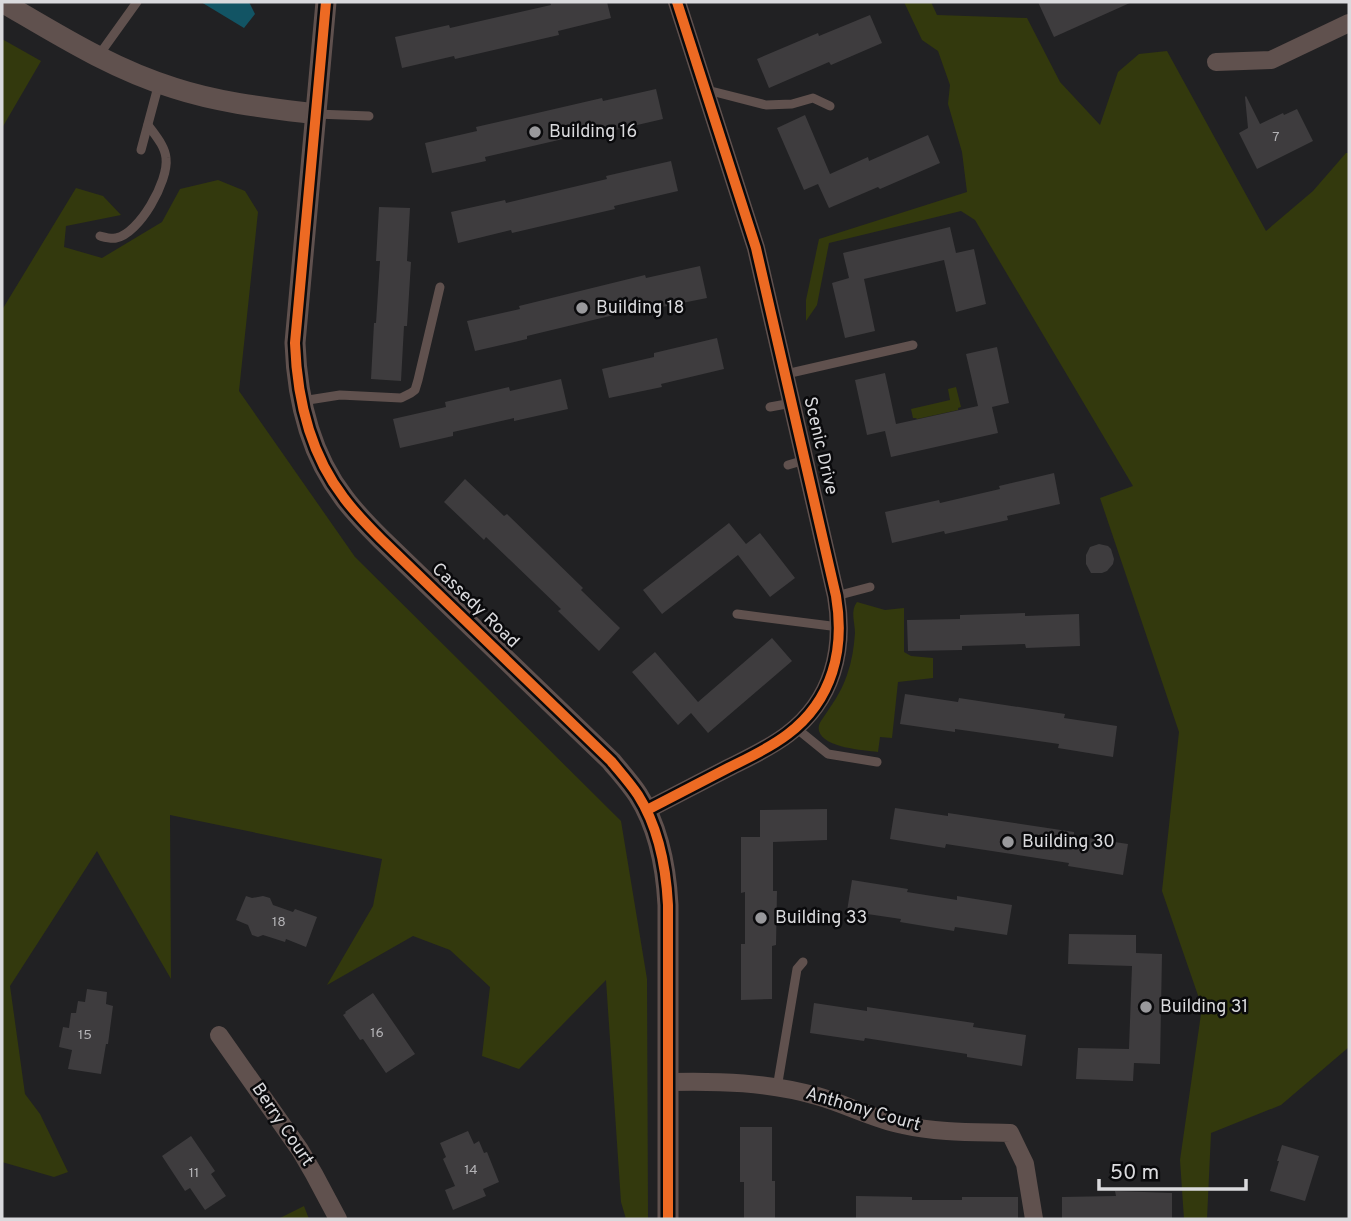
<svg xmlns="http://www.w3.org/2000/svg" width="1351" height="1221" font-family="Overpass,sans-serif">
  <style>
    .green { fill: #33390d }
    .water { fill: #125464 }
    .building { fill: #3e3c3e }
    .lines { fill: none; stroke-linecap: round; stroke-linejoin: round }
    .service { stroke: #60514e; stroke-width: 9 }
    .minor { stroke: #60514e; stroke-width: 18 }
    .tertiary { stroke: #60514e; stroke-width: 21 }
    .cycleway-casing { stroke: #0a0a0c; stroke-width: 15 }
    .cycleway { stroke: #ed6a23; stroke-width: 10 }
    .poi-dot { fill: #99999c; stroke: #0a0a0c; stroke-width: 2.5 }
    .labels { text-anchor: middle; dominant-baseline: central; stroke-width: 5; stroke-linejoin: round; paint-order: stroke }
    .number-label { font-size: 14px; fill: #b3b2b5 }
    .poi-label { font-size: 18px; fill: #dadadd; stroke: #0a0a0c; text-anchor: start }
    .street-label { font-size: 18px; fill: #dadadd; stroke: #0a0a0c }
  </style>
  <rect width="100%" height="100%" fill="#212123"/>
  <g class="green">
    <path d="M904,2H931L937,15L1027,18L1060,82L1100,125L1118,72L1139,54L1167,51L1266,231L1313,191L1346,153H1349V1047L1281,1105L1211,1133L1207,1219H1184L1180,1160L1202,1007L1162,891L1179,732L1100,498L1133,486L975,220L961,211L829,243L817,305L806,321V300L819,239L967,192L962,152L948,104L950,85L938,51L922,40Z"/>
    <path d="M2,39L41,61L2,128Z"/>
    <path d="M218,180L245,191L258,212L239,391L355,557L621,821L647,979L648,1219H626L621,1202L606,980L519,1069L482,1056L490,987L450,950L413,936L327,985L373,906L382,859L170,815L171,979L97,851L10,986L25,1094L40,1114L68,1172L54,1177L2,1162V310L76,188L103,196L121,215L66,226L64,247L102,258L162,222L180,189Z"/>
    <path d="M956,387L961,407L958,408V410L917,419L916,418H913L911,409L950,400L948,389Z"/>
    <path d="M857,602L885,610L904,608V652L911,656L933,658V678L898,682L892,738L880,737L878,752C863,750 824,748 819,731C818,727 819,724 821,721C831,706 841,693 847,675C852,661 854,647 855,633C855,622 850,611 857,602Z"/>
    <path d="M304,1206L309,1219H278Z"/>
  </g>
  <path class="water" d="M201,2H249L255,14L244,28Z"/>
  <g class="building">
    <path d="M550,2H607L611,18L558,31L559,35L455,59L454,56L402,68L395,37L449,25L450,28L551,5Z"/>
    <path d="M1038,2H1132L1054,37Z"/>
    <path d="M870,15L882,43L831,65L829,62L769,88L757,59L818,33L819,36Z"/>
    <path d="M656,89L663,119L607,132L606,129L485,157L486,161L432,173L425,143L477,131L476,127L602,98L603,101Z"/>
    <path d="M1246,96L1260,124L1283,113L1284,115L1297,109L1313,141L1257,169L1239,133L1248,128L1245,97Z"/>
    <path d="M805,115L830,174L868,157L869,161L928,135L940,163L880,189L878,187L829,208L818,184L804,190L777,128Z"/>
    <path d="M671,161L678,191L614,206L615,209L512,233L511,230L458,243L451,212L505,200L506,203L607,179L606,176Z"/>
    <path d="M379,207L410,208L407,261L411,262L407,326H404L401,381L371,379L374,323H376L380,261H376Z"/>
    <path d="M950,227L956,253L974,249L986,304L956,312L944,260L864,279L875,331L845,338L832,283L849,278L843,253Z"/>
    <path d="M700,266L707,298L652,309L651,306L527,336V339L475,351L467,321L520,309L519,306L645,275L646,278Z"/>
    <path d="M717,338L724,369L661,384L662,387L609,398L602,369L654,357V353Z"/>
    <path d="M997,347L1009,403L992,407L998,433L891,457L885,431L867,435L855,380L885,373L896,424L978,406L966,354Z"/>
    <path d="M561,379L568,409L514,421V418L453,432V436L400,448L393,419L446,407L445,402L509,387L510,391Z"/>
    <path d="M1054,473L1060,504L1007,516L1008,520L945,534L944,531L892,543L885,512L939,500L940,503L1000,489L999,486Z"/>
    <path d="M465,479L504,516L507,514L583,588L581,590L620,628L599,651L558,611L561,609L486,537L484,540L444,502Z"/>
    <path d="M729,523L746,544L760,533L795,578L770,597L738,555L662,614L643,590Z"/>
    <path d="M1099,544L1108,546L1111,549L1114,559L1113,564L1107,571L1102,573H1091L1086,564V555L1090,547Z"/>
    <path d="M1025,613V616L1079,614L1080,646L1026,648L1025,644L962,646V650L908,651L907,620L960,619V615Z"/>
    <path d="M772,638L792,661L708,733L691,713L678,725L632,672L655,652L698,702Z"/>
    <path d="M905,694L958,702L959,698L1065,714L1064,718L1117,726L1113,757L1058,748L1059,744L955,729V732L900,724Z"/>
    <path d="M895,808L948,816V813L1074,832V836L1128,844L1123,875L1068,866L1069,863L946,844L945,848L890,839Z"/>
    <path d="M827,809V840L773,842V891H777L776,945L772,946V999L741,1000V944H745V892L741,893V837H760V810Z"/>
    <path d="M852,880L908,889L907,892L957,900V896L1012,905L1007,935L955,927L954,931L900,922L901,919L847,911Z"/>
    <path d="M246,896L252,898L263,896L270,898L273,905L293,912L295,909L317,917L306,947L286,939L285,942L263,935L258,937L252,935L248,925L236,920Z"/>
    <path d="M1069,934L1136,935V953L1162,954L1160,1064L1134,1063L1133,1081L1076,1079L1078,1048L1129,1049L1132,966L1068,964Z"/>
    <path d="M87,989L107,992L106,1004L113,1006L108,1044H106L101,1074L68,1069L72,1050L59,1047L63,1027L69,1028L71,1013H76L78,1001L85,1002Z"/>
    <path d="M373,993L415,1054L386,1073L363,1039L360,1040L343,1015L346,1013L345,1012Z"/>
    <path d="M814,1003L867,1011V1007L974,1023L973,1027L1026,1035L1022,1066L967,1057V1054L865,1038L864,1041L810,1033Z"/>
    <path d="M740,1127H772V1181H775V1219H744V1182H740Z"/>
    <path d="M468,1131L474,1144L479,1141L484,1153L487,1152L499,1182L483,1189L486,1196L453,1210L445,1190L455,1186L443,1159L446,1157L440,1143Z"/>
    <path d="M191,1136L215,1171L211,1174L226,1196L205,1210L190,1188L185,1191L162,1156Z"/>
    <path d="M1282,1145L1319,1156L1305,1201L1270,1191L1279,1161H1277Z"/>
    <path d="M1115,1191L1172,1193V1219H1062V1197L1116,1196Z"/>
    <path d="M856,1196L912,1197V1200H962V1197H1018V1219H856Z"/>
  </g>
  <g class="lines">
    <g class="service">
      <path d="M99,55L137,2"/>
      <path d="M707,90L766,105L792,104L813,98L830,106"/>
      <path d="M316,114L369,116"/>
      <path d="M141,150L159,83"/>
      <path d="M100,236C104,237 111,239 116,238C139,234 169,181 166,158C165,146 155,135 148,125"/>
      <path d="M786,374L913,345"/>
      <path d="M302,401L340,395L401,398L411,393L415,390L418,380L440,287"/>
      <path d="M770,407L792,403"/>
      <path d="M788,465L805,460"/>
      <path d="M836,596L870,587"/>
      <path d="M737,614L839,627"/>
      <path d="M796,728L828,754L877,762"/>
      <path d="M777,1088L796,975L797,969L803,962"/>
    </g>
    <g class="minor">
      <path d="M1216,62L1271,60L1349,23"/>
      <path d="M647,810C674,796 701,782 728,768C748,758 770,748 788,734C833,700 845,649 836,596L756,248L677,2"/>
      <path d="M219,1035L300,1150L314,1174L338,1219"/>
      <path d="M669,1082C720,1081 767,1082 817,1096C846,1104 873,1119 903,1125C938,1133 975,1132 1010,1133L1025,1164L1034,1219"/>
    </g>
    <g class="tertiary">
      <path d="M2,2C57,34 112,69 174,88C220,103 268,108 316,114"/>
      <path d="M326,2L295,343C297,399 310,454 344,498C355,513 368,526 381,539L611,761C620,772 630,783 638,795C659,828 666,866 668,905V1219"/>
    </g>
    <g class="cycleway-casing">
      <g id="cycleway">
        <path d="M326,2L295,343C297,399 310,454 344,498C355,513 368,526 381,539L611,761C620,772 630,783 638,795C659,828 666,866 668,905V1219"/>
        <path d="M647,810C674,796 701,782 728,768C748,758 770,748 788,734C833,700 845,649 836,596L756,248L677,2"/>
      </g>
    </g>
    <use href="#cycleway" class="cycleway"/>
  </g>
  <g class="poi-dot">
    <circle cx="535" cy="132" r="7"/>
    <circle cx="582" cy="308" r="7"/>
    <circle cx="1008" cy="842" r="7"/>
    <circle cx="761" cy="918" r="7"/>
    <circle cx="1146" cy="1007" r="7"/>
  </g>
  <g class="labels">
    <g class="number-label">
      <text x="1276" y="137">7</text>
      <text x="279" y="922">18</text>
      <text x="377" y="1033">16</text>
      <text x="85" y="1035">15</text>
      <text x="471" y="1170">14</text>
      <text x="194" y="1173">11</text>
    </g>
    <g class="poi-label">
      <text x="549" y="132">Building 16</text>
      <text x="596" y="308">Building 18</text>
      <text x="1022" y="842">Building 30</text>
      <text x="775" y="918">Building 33</text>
      <text x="1160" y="1007">Building 31</text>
    </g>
    <g class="street-label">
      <text transform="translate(820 446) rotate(77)">Scenic Drive</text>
      <text transform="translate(475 606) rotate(44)">Cassedy Road</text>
      <text transform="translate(863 1110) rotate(16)">Anthony Court</text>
      <text transform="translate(282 1125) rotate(56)">Berry Court</text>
    </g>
  </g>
  <rect width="1351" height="1221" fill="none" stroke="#dadadd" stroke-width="7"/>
  <path d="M1099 1179v10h147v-10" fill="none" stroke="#dadadd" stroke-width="3.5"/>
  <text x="1110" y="1179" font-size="21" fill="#dadadd" stroke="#0a0a0c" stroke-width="5" paint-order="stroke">50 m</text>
</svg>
